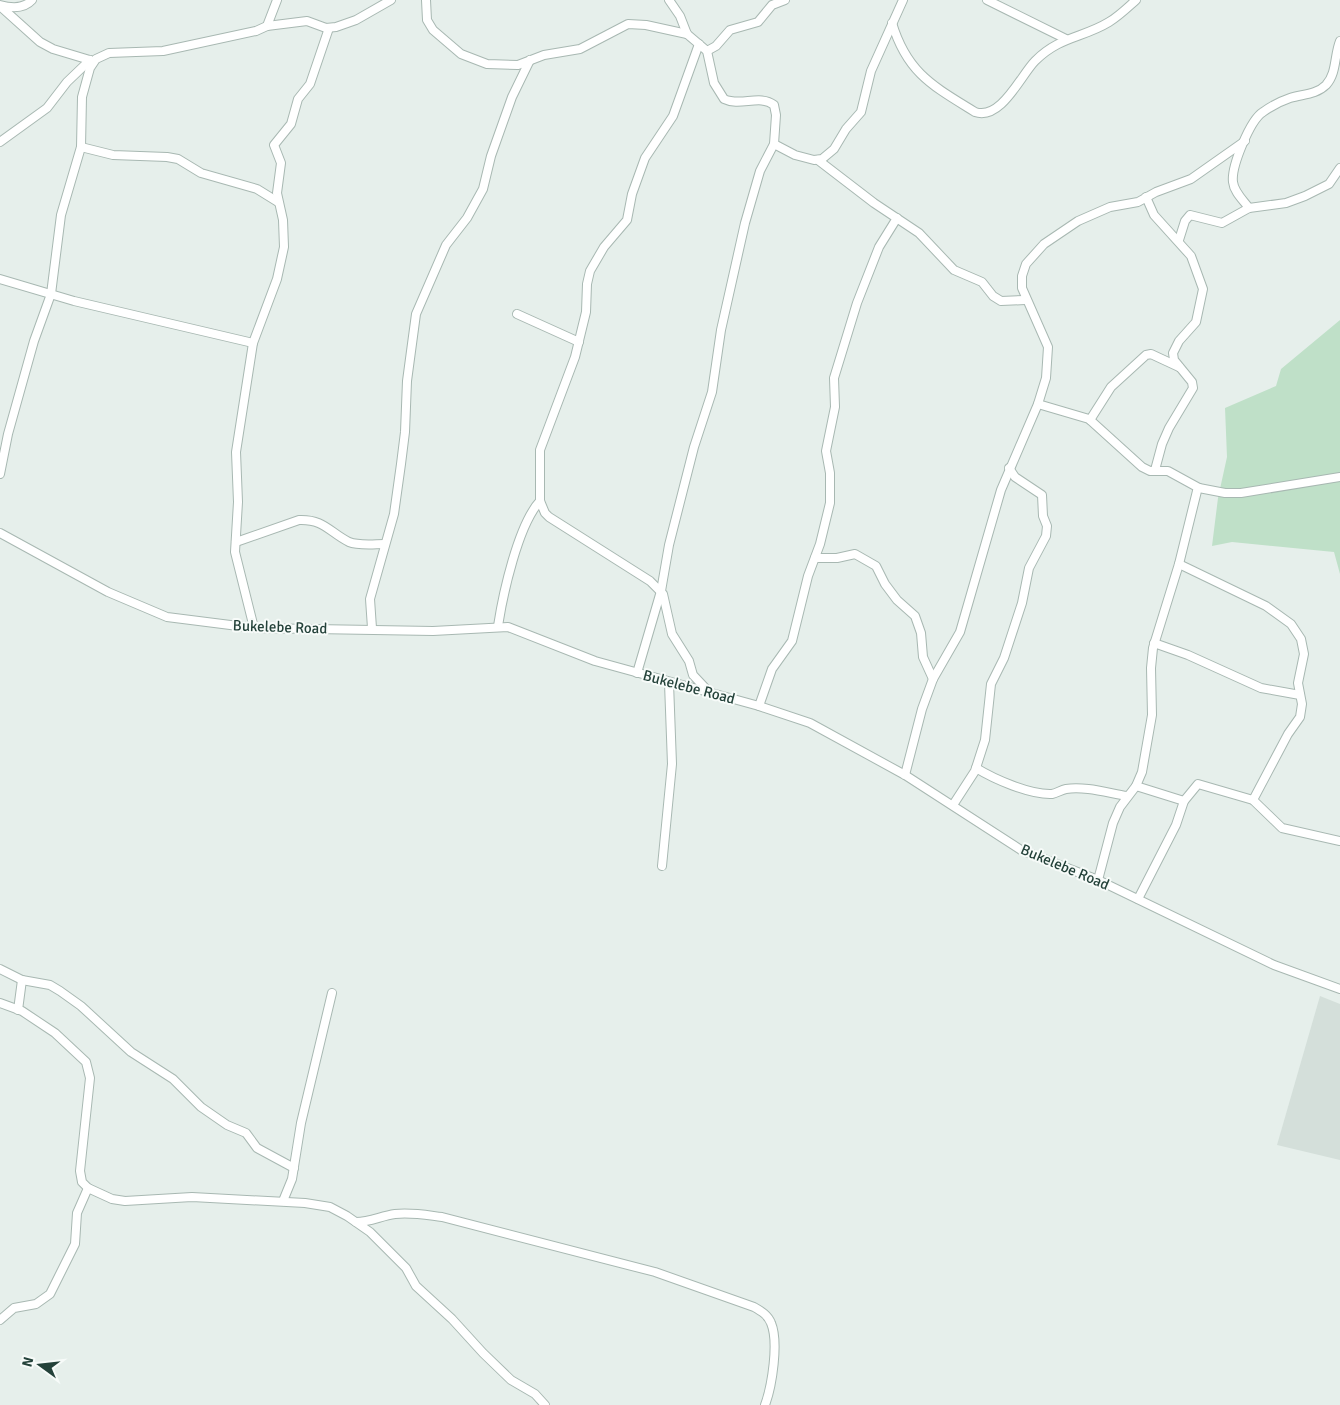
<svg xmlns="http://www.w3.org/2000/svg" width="1340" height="1405" font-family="Signika,sans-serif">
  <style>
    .built { fill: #d4dfda }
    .green { fill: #bfe0c8 }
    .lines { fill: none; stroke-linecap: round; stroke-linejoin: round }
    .street-casing { stroke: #a8b8b2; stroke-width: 10 }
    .street { stroke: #fff; stroke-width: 8 }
    .labels { text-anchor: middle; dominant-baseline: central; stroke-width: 4; stroke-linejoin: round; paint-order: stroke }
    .street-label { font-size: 15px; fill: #24423a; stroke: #f7fbf9 }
  </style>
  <rect width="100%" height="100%" fill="#e6efeb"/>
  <path class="built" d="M1320,996L1340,1004V1160L1277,1145Z"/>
  <path class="green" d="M1340,320V574L1334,552L1232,542L1212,546L1218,498L1227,457L1225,408L1276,386L1281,369Z"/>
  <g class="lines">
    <g class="street-casing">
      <g id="street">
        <path d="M426,0L427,20L433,30L461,54L487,64L518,65L544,55L580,49L628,24L646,25L687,34"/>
        <path d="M987,0L1066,39"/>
        <path d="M0,5C11,8 24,9 32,0"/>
        <path d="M0,6L40,42L53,49L93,61"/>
        <path d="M892,23C907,73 933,86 975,112C1001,121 1021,75 1035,61C1060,36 1083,38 1109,22C1119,16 1127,8 1136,0"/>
        <path d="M267,26L307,21L326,28L336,27L356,20L391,0"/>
        <path d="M699,44L673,116L645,158L632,194L627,220L604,247L590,271L587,284L586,312L575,357L540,450V501L545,513L549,517L650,581L663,594L672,634L689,661L693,675L709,692"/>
        <path d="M707,51L716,46L730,30L758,22L772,5L785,0"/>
        <path d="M0,142L47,108L67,82L90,60"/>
        <path d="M774,144L795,155L814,160L822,159L834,149L846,129L861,112L871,71L903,0"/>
        <path d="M81,147L113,155L167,157L178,159L201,173L257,189L278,202"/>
        <path d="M818,160L874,203L919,233L954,270L982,282L993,296L1001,301L1025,300"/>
        <path d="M1146,197L1154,215L1191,256L1203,289L1196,322L1179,341L1173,353L1174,360L1192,382L1193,388L1169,428L1162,444L1155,470"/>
        <path d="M1249,208C1243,200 1234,192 1233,182C1231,167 1250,120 1263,112C1270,107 1281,101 1290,98C1302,94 1316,95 1326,85C1337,73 1334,56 1340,41"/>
        <path d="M1179,240L1185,221L1190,215L1222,223L1249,208L1286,203L1305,196L1329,184L1340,168"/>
        <path d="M0,279L74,301L253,343"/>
        <path d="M517,314L579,342"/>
        <path d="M1038,404L1089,419L1142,467L1150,471H1168L1199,488"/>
        <path d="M1090,420L1111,387L1146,355L1151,354L1179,367"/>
        <path d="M0,474L8,434L34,341L51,294L61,215L81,147L82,97L90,68L96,59L109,53L163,51L256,31L267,26L277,0"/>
        <path d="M0,533L108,592L167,617L254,628L433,631L508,627L595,661L759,706L810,723L905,775L1021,850L1098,880L1274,965L1340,989"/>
        <path d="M236,542L299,520C324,519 329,532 349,542C359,546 374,544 385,544"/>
        <path d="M815,558H837L855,554L876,566L885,584L897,600L915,616L921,633L923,657L933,679"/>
        <path d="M1179,564L1266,606L1291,624L1301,639L1304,654L1298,683L1302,704L1300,717L1288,734L1253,800"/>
        <path d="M498,626C503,594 518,525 540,501"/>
        <path d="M254,628L235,552L238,502L236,452L253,343L277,279L284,247L283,220L277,193L281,163L274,145L291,124L298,99L310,84L329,28"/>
        <path d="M372,628L370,599L394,514L401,464L405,432L407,381L416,314L446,245L467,218L483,189L491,156L512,97L530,60"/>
        <path d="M1154,643L1188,655L1261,688L1300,695"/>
        <path d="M637,673L661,591L669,545L694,447L712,392L721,330L745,223L760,171L774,144L776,115L774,105C760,94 740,107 724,99L714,83L707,51L687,34L680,16L669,0"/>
        <path d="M759,706L772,669L792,641L808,576L820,544L830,503V473L826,451L835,407L834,378L857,303L879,247L897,218"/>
        <path d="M976,768C994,779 1030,795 1052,794C1057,793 1061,790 1066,789C1085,786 1108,793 1127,796"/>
        <path d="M905,775L922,709L933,679L960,632L1001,490L1038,404L1046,378L1048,347L1022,288V276L1026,264L1044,244L1078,221L1110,207L1138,202L1156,192L1191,179L1245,141"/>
        <path d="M1136,786L1184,801"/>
        <path d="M953,805L975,771L985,740L991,684L1004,658L1022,603L1029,568L1046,536L1047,526L1043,516L1042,495L1015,477L1009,468"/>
        <path d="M662,866L672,764L669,683"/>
        <path d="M1098,880L1113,823L1120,807L1136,786L1142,772L1152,715L1151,668L1153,648L1179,564L1197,491L1199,488L1225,493H1241L1340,477"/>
        <path d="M1138,899L1176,825L1184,801L1198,784L1253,800L1282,828L1340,841"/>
        <path d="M0,969L22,980L50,985L60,991L81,1006L131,1052L173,1079L201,1107L227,1125L246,1133L257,1148L294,1168"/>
        <path d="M0,1003L22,1011L55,1033L86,1062L90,1078L80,1171L82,1182L88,1188L112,1199L125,1201L192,1197L305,1203L330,1207L347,1216L370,1232L406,1268L416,1286L452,1319L483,1353L511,1380L535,1394L545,1405"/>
        <path d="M18,1010L22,980"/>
        <path d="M283,1201L292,1179L301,1123L332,993"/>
        <path d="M356,1222C370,1222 381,1216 395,1214C411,1212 426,1215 442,1217L655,1272L754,1307C761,1311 768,1315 771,1323C779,1342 772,1386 765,1405"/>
        <path d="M0,1320L14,1308L36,1304L50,1294L75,1244L77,1213L88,1188"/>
      </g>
    </g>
    <use href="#street" class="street"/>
  </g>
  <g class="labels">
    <g class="street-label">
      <text transform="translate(280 627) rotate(2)">Bukelebe Road</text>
      <text transform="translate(689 687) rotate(15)">Bukelebe Road</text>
      <text transform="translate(1065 867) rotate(23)">Bukelebe Road</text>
    </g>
  </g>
  <g transform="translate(40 1365) rotate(285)" stroke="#f7fbf9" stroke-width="4" paint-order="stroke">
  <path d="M0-4L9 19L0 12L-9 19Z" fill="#24423a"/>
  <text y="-8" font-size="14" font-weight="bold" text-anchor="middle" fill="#24423a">N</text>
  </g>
</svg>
